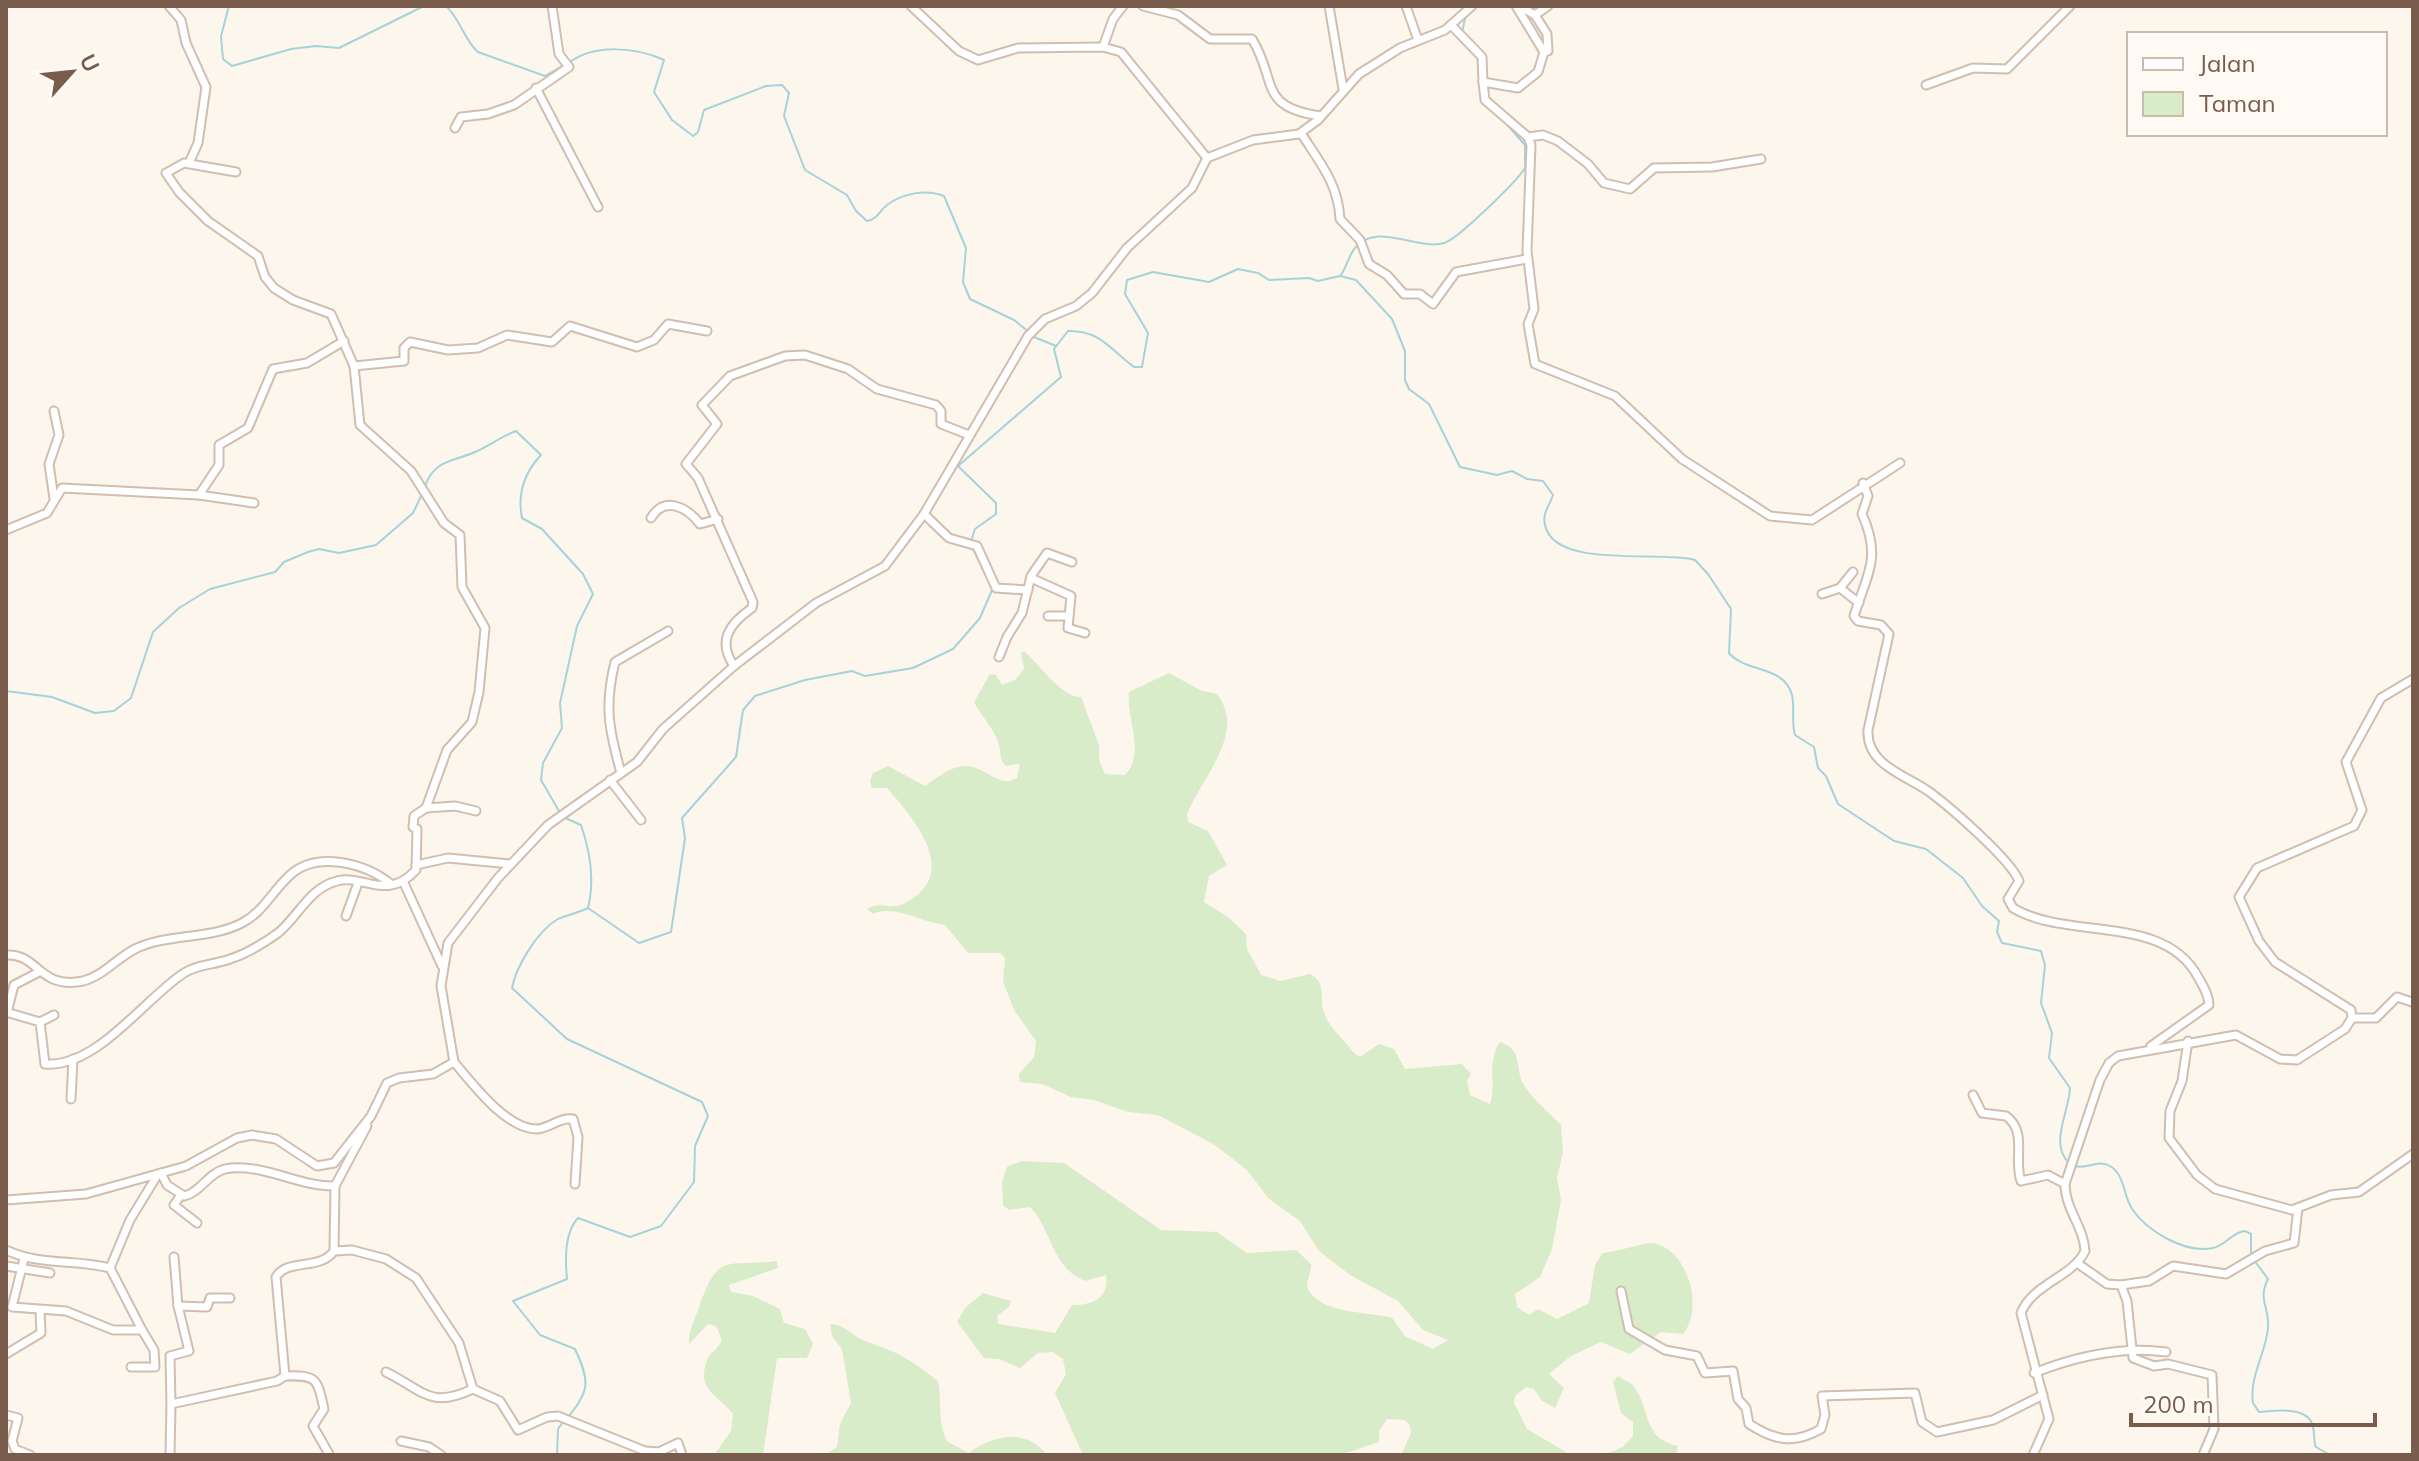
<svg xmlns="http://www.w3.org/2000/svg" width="2419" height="1461" font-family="Mulish,sans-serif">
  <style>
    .green { fill: #d8ecc9 }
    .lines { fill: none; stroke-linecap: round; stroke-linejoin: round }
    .stream { stroke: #a5d3da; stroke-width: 2 }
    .street-casing { stroke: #d1beb0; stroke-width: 11 }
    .street { stroke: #fff; stroke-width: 7 }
  </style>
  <rect width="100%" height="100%" fill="#fdf6ec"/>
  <g class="green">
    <path d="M1024,651C1040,665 1062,698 1081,697L1099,745V760L1105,774L1125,775C1146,753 1126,719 1129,692L1169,673L1202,691L1217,694C1247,733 1202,777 1187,814L1188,822L1208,831L1227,865L1209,876L1204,902L1228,917L1246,934L1247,949L1261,975L1281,981L1310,974C1326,982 1320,994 1323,1009C1327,1027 1344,1039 1354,1053L1360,1057L1379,1044L1394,1049L1405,1069L1462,1064L1471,1074L1467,1081L1470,1095L1490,1104C1497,1083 1486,1063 1500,1042C1525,1050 1513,1071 1526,1088C1535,1102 1550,1113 1561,1125L1563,1152L1557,1178L1561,1200L1552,1249L1540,1277L1515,1294L1517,1307L1529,1315L1538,1309L1557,1319L1589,1303L1595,1265L1603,1253C1615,1252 1644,1243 1651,1243C1687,1246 1705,1308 1683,1334L1661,1332L1630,1354L1601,1342L1571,1356L1549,1374L1564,1388L1555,1408L1542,1401L1534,1389L1526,1387L1515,1396L1514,1403L1527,1429L1571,1455H1401L1411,1433L1410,1425L1404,1420L1387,1419L1379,1431V1442L1340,1455H1083L1055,1393L1066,1374L1063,1359L1053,1352L1038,1353L1020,1368L999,1359L984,1358L957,1322L966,1307L983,1293L1011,1301L1009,1307L997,1316L998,1324L1055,1333L1072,1305C1092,1305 1110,1298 1106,1275L1085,1281C1052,1268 1052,1230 1030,1207L1009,1210L1003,1205L1002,1182L1007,1167L1021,1161L1064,1163L1161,1230L1217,1232L1247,1253L1296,1250L1311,1264C1312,1272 1305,1282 1308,1289C1322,1315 1369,1311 1392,1318L1405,1336L1433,1349L1448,1340L1423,1330L1398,1301L1350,1275L1319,1251L1300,1221L1268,1198L1247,1170L1215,1145L1158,1115L1128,1112L1094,1100L1071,1097L1042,1084L1020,1082L1019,1074L1034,1057L1036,1041L1014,1010L1003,981L1005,958L1000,953H968L945,925C922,923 895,904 873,914L867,909C879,901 891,910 903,904C962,875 916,821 887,788H872L870,781L873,773L888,766L925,786C938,777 951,765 968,766C985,767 1000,789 1017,778L1020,764L1006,766C998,758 1002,752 998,742C994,728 980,715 974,702L990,674L996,675L1002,685L1015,680L1024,669L1021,653Z"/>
    <path d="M777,1261L778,1268L729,1285L731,1292L753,1296L780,1309L784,1323L805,1329L813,1344L807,1358H777L763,1455H714L731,1431L733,1414C717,1394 696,1390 707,1360C710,1352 719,1349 722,1340L716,1326L708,1324L689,1344C688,1331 695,1319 699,1307C719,1250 726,1268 777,1261Z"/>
    <path d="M830,1324C845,1324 852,1336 865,1341C900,1353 908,1358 938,1381C942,1401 937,1425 948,1442L969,1453C992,1435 1027,1428 1047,1455H825L837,1447L840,1424L851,1403L842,1349L832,1336Z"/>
    <path d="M1618,1376C1622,1379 1631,1382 1634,1387C1651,1409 1642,1439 1678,1446L1676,1455H1604L1623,1447L1633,1436V1422L1621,1413L1613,1382Z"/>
  </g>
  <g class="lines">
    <g class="stream">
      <path d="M229,6L221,36L223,59L232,66L291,49L316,46L339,48L424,6"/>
      <path d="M446,6C461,20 464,40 478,52L545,76L564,65"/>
      <path d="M1462,32L1466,15"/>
      <path d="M570,62C595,44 636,47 664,60L654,92L672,120L693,136L698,132L704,110L766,86L782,85L789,93L784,116L805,170L847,195L856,211L867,221C878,219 879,211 887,205C903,193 926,189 944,196L966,248L963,282L970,299L1014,320L1029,332"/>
      <path d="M1485,72L1486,59"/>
      <path d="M1341,275C1347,266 1349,255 1355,248C1376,221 1418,251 1444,243C1457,240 1517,181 1525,168V145L1503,120"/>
      <path d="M1034,337L1056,346"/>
      <path d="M425,486C435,459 453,462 475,452C489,446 502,436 516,431L541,455C524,473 517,493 522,518L542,529L583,574L593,594L577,626L560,703L562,728L543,763L541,780L559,811"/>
      <path d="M971,541L975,529L996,514V503L958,466L1061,377L1054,349L1068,331C1100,330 1111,350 1134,367H1142L1148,333L1125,294L1127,280L1153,272L1209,282L1238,269L1258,273L1269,280L1309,278L1318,281L1340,276L1356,280L1392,319L1405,351V380L1409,389L1429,404L1460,467L1497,475L1512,471L1527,479L1543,481L1553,495C1550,505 1542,513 1545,525C1554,570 1663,550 1695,560L1708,574L1731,609L1729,653C1746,673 1784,665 1792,695C1795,708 1791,722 1795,735L1814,747L1818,768L1826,776L1838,804L1894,841L1926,849L1963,878L1982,906L1999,921L1997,932L2002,943L2041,951L2045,965L2041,1003L2052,1033L2049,1058L2070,1088C2069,1113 2049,1143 2069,1163"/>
      <path d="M972,547L984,570"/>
      <path d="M6,691L52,697L95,713L114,711L131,698L153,632L179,608L210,589L275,572L284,562L308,552L319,549L339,553L376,545L413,513L423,492"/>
      <path d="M563,817L581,825C590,851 595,880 588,908C578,913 567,915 558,919C537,931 516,967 512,988L567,1039L702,1102L708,1116L695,1146L694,1182L661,1226L630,1237L578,1218C564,1233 565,1260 567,1279L513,1301L540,1335L575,1349C590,1381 590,1391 568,1417"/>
      <path d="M588,908L639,943L671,932L685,838L682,818L736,757L743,710L755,696L805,680L852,671L865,676L913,668L953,649L980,618L992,590"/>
      <path d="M2074,1166C2086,1170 2098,1159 2110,1166C2125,1175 2123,1195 2132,1209C2147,1231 2185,1254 2213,1248C2225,1246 2232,1232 2245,1231L2251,1234V1255"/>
      <path d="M2254,1260L2268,1279C2257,1301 2270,1306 2268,1328C2266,1353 2249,1377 2253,1403L2259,1412C2275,1411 2309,1405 2313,1427C2315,1434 2313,1440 2316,1447L2330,1455"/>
      <path d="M557,1455L558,1429L563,1422"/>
    </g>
    <g class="street-casing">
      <g id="street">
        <path d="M169,6L181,20L186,43L206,87L198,143L189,163"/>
        <path d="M911,6L959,51L978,60L1018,48L1103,47L1121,52L1207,158"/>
        <path d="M1143,6L1178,15L1210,39H1252C1278,81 1257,107 1321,116"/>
        <path d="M1329,6L1343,89"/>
        <path d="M1406,6L1418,40"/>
        <path d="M1516,6L1544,52"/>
        <path d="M1519,6L1535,15L1548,6"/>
        <path d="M1535,15L1547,34L1548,51L1544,52L1538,72L1518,88L1483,82L1485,100L1528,137L1531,145L1527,251L1534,309L1528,324L1535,364L1615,396L1682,459L1770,516L1812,520L1900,463"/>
        <path d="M1451,25L1482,57L1483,82"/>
        <path d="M1103,47L1113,19L1123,6"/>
        <path d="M1926,85L1973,68L2007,69L2070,6"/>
        <path d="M536,88L598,207"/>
        <path d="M455,128L461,117L488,114L514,105L569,67L559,54L552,6"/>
        <path d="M1301,133C1320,163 1338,183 1340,219L1360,240L1369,264L1387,275L1404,294H1420L1433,304L1456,272L1527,259"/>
        <path d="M1528,137L1543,135L1558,141L1588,164L1604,183L1630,189L1654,168L1712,167L1761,159"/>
        <path d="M354,366L404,361V348L410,342L448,350L478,348L507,335L552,342L570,326L637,347L654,340L668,324L707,331"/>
        <path d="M1863,483L1868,496L1862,514C1882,558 1867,574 1854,616L1858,621L1881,625L1889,634L1868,730C1866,766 1907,775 1931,793C1951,808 2011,860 2019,881L2008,899L2013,908C2068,941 2164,913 2198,977C2203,986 2209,995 2209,1005L2151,1046"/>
        <path d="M199,495L254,503"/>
        <path d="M54,499L49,464L59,435L54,411"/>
        <path d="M924,514L949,538L977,546L996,588L1028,590"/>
        <path d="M651,518C664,496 686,506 700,524L718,519"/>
        <path d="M6,530L47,513L62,488L199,495L219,465V445L248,428L273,369L307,363L344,341"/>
        <path d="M1031,578L1071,596L1068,628L1085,633"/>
        <path d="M1840,588L1859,603"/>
        <path d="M1822,594L1840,588L1853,572"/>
        <path d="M1048,616H1067"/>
        <path d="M999,657L1007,637L1022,613L1031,576L1047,553L1072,562"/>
        <path d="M734,666C717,641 729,624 752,608L753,602L698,478L686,464L717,424L702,405L730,376L785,356L805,355L848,369L877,389L936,405L941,411V424L969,435"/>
        <path d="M621,773C609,730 604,706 615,662L668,631"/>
        <path d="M610,780L641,820"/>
        <path d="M426,808L455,806L476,811"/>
        <path d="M416,865L448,858L510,864"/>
        <path d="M403,881L442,966"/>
        <path d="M346,916L358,883"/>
        <path d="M6,955C39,953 38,990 83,981C103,976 117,958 135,949C168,933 209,940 242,923C263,912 272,892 289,876C316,850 365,863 391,884"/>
        <path d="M6,1012L40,1022L45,1064C97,1068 144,999 184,973C198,964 214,965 230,959C246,954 264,943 278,933C298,917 309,888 337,881C365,874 386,902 416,870L417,829L413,827L414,816L426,808L447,750L472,722L479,692L485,628L462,587L460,535L444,523L411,471L360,425L354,366L331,314L293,300L274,288L265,277L258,256L208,221L179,192L166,173L184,163L236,172"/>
        <path d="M7,1013L14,985L39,972"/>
        <path d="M2352,1018H2376L2397,997L2412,1002"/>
        <path d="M40,1022L54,1015"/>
        <path d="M2188,1041L2182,1081L2170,1111L2169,1138L2197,1175L2215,1189L2292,1210L2331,1195L2359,1192L2413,1154"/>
        <path d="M454,1062C472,1083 506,1129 537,1129C550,1128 560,1117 573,1119L578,1137L575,1184"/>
        <path d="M1973,1095L1982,1113L2006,1116C2028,1132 2013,1159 2021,1181L2048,1175L2065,1184"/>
        <path d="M71,1099L73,1059"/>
        <path d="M161,1173L167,1185L184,1196C200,1193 208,1173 225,1169C262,1162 298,1187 335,1186"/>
        <path d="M181,1195L174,1205L197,1223"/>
        <path d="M6,1200L86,1194L186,1166L237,1138L252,1135L276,1139L317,1166L334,1163L371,1116L387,1083L399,1078L433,1074L454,1062L441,986L448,943L498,878L548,825L637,762L663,729L734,666L816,603L885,566L924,514L1028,336L1045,319L1076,306L1092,293L1127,248L1192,188L1207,158L1253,140L1299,134L1318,120L1359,74L1400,48L1445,30L1472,6"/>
        <path d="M6,1250C40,1266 74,1259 110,1268L142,1330"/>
        <path d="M334,1251L352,1250L386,1259L416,1278L459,1343L473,1389L500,1401L518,1430L547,1417L558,1416L645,1451L659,1452L678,1443L682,1455"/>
        <path d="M174,1257L178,1306"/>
        <path d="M24,1259L12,1307L66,1311L113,1330H142L154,1350L155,1367H131"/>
        <path d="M2077,1263L2107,1284L2121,1285L2149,1281L2173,1266L2226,1274L2265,1251L2294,1243L2298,1208"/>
        <path d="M6,1266L50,1273"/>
        <path d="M110,1268L130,1220L158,1174"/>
        <path d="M2121,1285L2127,1301L2133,1358L2154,1366L2168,1364L2212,1375L2214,1429L2203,1455"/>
        <path d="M1621,1291L1629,1329L1665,1350L1697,1356L1705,1373L1733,1371L1738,1399L1746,1408L1749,1424C1774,1440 1793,1445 1821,1429L1825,1415L1822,1396L1915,1393L1922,1422L1937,1432L1993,1420L2043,1395"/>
        <path d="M6,1354L41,1333L40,1311"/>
        <path d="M386,1372C424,1391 430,1409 473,1389"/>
        <path d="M2034,1373C2077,1356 2121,1346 2166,1352"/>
        <path d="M285,1376C317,1375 317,1378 324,1409L313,1426L329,1454"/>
        <path d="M171,1404L170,1356L189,1351L178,1306L207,1307L210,1298H230"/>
        <path d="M6,1415L18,1418L12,1441L15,1449L30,1455"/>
        <path d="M401,1441L429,1447L441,1455"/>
        <path d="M170,1455L171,1404L277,1381L285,1376L276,1277C287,1258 320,1271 334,1251L335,1186L367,1126"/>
        <path d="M2033,1455L2049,1419L2021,1313C2032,1284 2073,1277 2085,1251C2084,1227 2065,1209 2065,1184L2100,1080L2109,1063L2118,1056L2236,1035L2280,1059L2297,1060L2345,1029L2352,1018L2351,1010L2275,962L2259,941L2239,897L2257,868L2354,826L2362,810L2346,762L2381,698L2413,679"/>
      </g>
    </g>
    <use href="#street" class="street"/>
  </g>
  <rect width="2419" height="1461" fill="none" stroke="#7a5c4d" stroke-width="16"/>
  <rect x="2127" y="32" width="260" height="104" fill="#fffaf3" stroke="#cabbb1" stroke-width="2"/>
  <rect x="2143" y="58" width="40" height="12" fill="#ffffff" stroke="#cabbb1" stroke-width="2"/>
  <text x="2199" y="72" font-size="24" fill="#7a5c4d">Jalan</text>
  <rect x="2143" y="92" width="40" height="24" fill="#d8ecc9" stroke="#cabbb1" stroke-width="2"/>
  <text x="2199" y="112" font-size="24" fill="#7a5c4d">Taman</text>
  <g transform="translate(72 72) rotate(63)" stroke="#fffaf3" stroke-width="6" paint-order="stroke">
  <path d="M0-6L14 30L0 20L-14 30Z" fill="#7a5c4d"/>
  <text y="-12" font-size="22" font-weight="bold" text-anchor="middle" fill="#7a5c4d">U</text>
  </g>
  <path d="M2131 1413v12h244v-12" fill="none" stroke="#7a5c4d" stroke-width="4"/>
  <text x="2143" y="1413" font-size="24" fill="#7a5c4d" stroke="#fffaf3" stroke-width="6" paint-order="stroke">200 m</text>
</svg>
